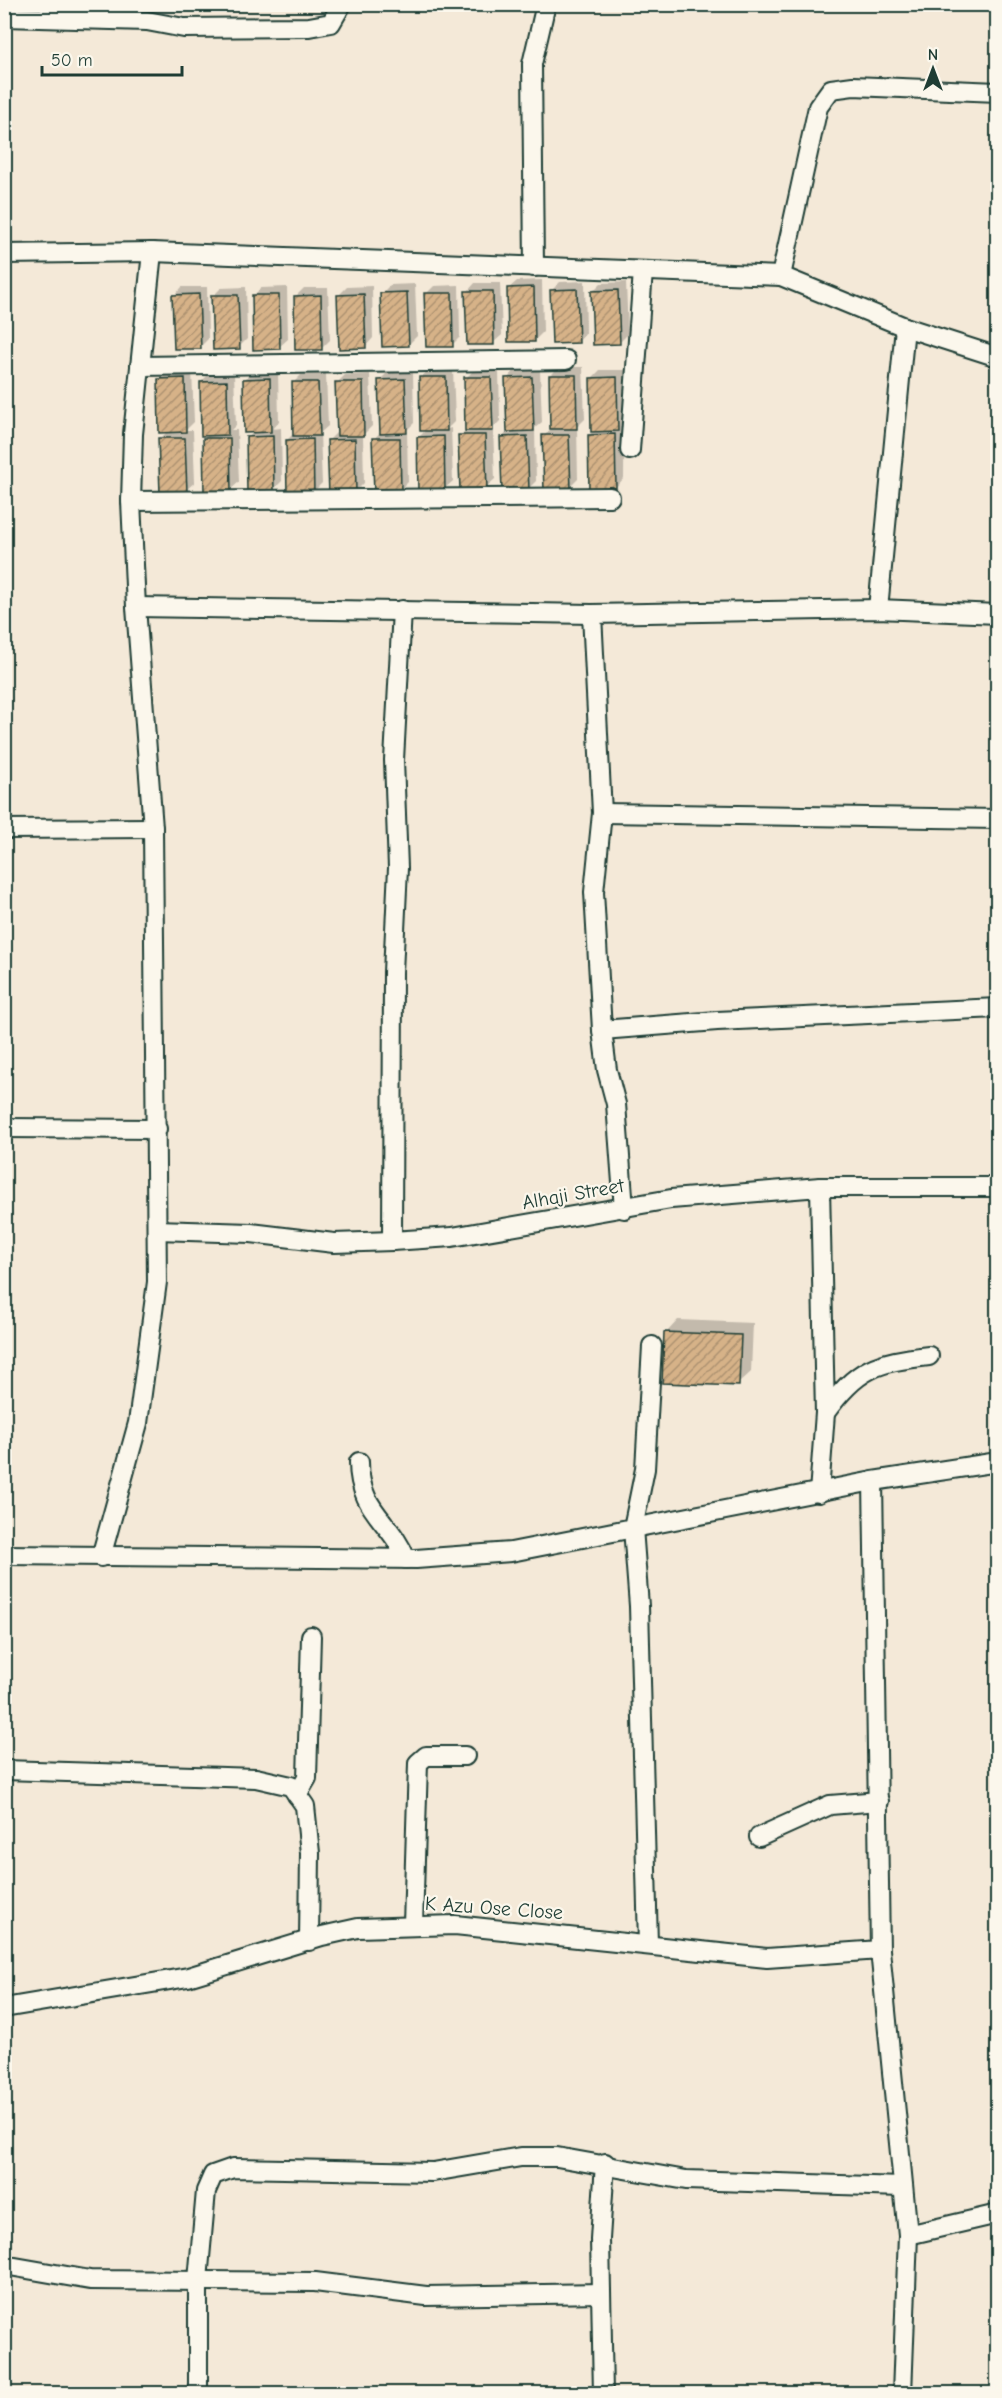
<svg xmlns="http://www.w3.org/2000/svg" width="1002" height="2398" font-family="'Comic Neue',sans-serif">
  <style>
    .shadow { fill: #0003 }
    .building { fill: url(#building-hatch); stroke: #1f3d34; stroke-width: 1.5 }
    .lines { fill: none; stroke-linecap: round; stroke-linejoin: round }
    .minor-casing { stroke: #1f3d34; stroke-width: 22 }
    .minor { stroke: #fbf7ec; stroke-width: 18 }
    .labels { text-anchor: middle; dominant-baseline: central; stroke-width: 4.5; stroke-linejoin: round; paint-order: stroke }
    .street-label { font-size: 20px; fill: #1f3d34; stroke: #fbf7ec }
  </style>
  <defs>
    <pattern id="building-hatch" width="6" height="6" patternUnits="userSpaceOnUse" patternTransform="scale(1.5)"><rect width="6" height="6" fill="#d6b288"/><path d="M-1 1l2-2M0 6l6-6M5 7l2-2" fill="none" stroke="#ad9270"/></pattern>
  </defs>
  <rect width="100%" height="100%" fill="#f4e9d8"/>
  <filter id="ink" filterUnits="userSpaceOnUse"><feTurbulence type="fractalNoise" baseFrequency=".0167" numOctaves="2"/><feDisplacementMap in="SourceGraphic" scale="12" xChannelSelector="R" yChannelSelector="G"/><feConvolveMatrix kernelMatrix="1 2 1 2 8 2 1 2 1" color-interpolation-filters="sRGB"/></filter>
  <g filter="url(#ink)">
    <g class="shadow">
      <path d="M542,280L543,332L535,340L508,289L517,281Z"/>
      <path d="M585,281L586,333L578,342L552,290L560,282Z"/>
      <path d="M626,282L628,334L619,343L593,291L601,283Z"/>
      <path d="M475,283H500L502,335L493,343L467,292Z"/>
      <path d="M415,284L417,336L408,345L382,293L390,285Z"/>
      <path d="M459,285L460,337L452,345L426,294L434,286Z"/>
      <path d="M372,286L373,338L365,347L339,295L347,287Z"/>
      <path d="M182,287H207L208,339L200,347L174,296Z"/>
      <path d="M246,287L247,339L239,347L213,296L221,288Z"/>
      <path d="M287,287L288,339L279,347L253,296L261,288Z"/>
      <path d="M304,288H328L330,340L322,348L295,297Z"/>
      <path d="M559,367H583L585,419L577,427L578,479L570,487L544,436L552,428L550,376Z"/>
      <path d="M453,369L455,421L447,429L451,428L453,481L444,489L418,438L426,430L420,378L429,370Z"/>
      <path d="M499,369L500,421L493,428L495,479L486,487L460,436L467,429L466,378L474,370Z"/>
      <path d="M192,370L194,422L186,430H193L195,482L186,490L160,439L168,431L159,380L168,371Z"/>
      <path d="M278,370L279,422L273,429L281,428L282,481L274,489L248,438L254,431L244,380L253,371Z"/>
      <path d="M515,370H540L542,422L535,428L536,481L528,489L502,438L508,431L507,379Z"/>
      <path d="M600,370H625L624,478L616,487L589,435L593,432L591,379Z"/>
      <path d="M413,371L414,423L407,430L408,482L400,490L374,439L381,431L380,380L388,372Z"/>
      <path d="M234,373L236,425L231,430H237L239,482L230,490L204,439L209,434L201,382L209,374Z"/>
      <path d="M326,374L328,426L320,433L322,483L313,492L287,440L294,433L293,383L301,375Z"/>
      <path d="M370,374L372,426L363,435L364,483L355,492L329,440L337,432V383L345,375Z"/>
      <path d="M678,1320L753,1323L751,1372L738,1384L666,1333Z"/>
    </g>
    <g class="building">
      <path d="M534,287L535,342H508L507,288Z"/>
      <path d="M577,289L579,343L552,344L550,290Z"/>
      <path d="M618,290L620,344L593,345L591,291Z"/>
      <path d="M465,291H493L494,345H467Z"/>
      <path d="M407,292L409,346L382,347L380,293Z"/>
      <path d="M424,293H452L453,347H426Z"/>
      <path d="M199,294L201,349H174L172,295Z"/>
      <path d="M364,294L366,348L339,349L337,295Z"/>
      <path d="M211,295H238L240,349L213,350Z"/>
      <path d="M252,295H279L280,349L253,350Z"/>
      <path d="M321,295L322,350H295L294,296Z"/>
      <path d="M549,375H576L577,429H550Z"/>
      <path d="M419,377H446L447,431H420Z"/>
      <path d="M464,377H491L493,431H465Z"/>
      <path d="M532,377L534,431L507,432L505,378Z"/>
      <path d="M617,377L618,431L591,432L590,378Z"/>
      <path d="M185,378L186,432L159,433L158,379Z"/>
      <path d="M270,378L271,432L244,433L243,379Z"/>
      <path d="M405,379L407,433L380,434L378,380Z"/>
      <path d="M227,381L228,435L201,436L200,382Z"/>
      <path d="M292,382H318L320,436H293Z"/>
      <path d="M335,382H363L364,436H337Z"/>
      <path d="M615,434L616,488L589,489L588,435Z"/>
      <path d="M458,435H485L487,489L460,490Z"/>
      <path d="M542,435H569L571,489L544,490Z"/>
      <path d="M273,436L274,490L247,491L246,437Z"/>
      <path d="M444,436L445,490L418,491L417,437Z"/>
      <path d="M527,436L529,490L502,491L500,437Z"/>
      <path d="M158,438H185L187,492L160,493Z"/>
      <path d="M203,438H230L231,492L204,493Z"/>
      <path d="M372,438H400L401,492L374,493Z"/>
      <path d="M313,439L314,493L287,494L286,440Z"/>
      <path d="M355,439L356,493L329,494L327,440Z"/>
      <path d="M664,1332L741,1335L739,1386L662,1383Z"/>
    </g>
    <g class="lines">
      <g class="minor-casing">
        <g id="minor">
          <path d="M4,17L147,21L184,28L309,27L331,23L342,4"/>
          <path d="M4,254L152,252L781,276L905,327L998,357"/>
          <path d="M534,267L532,64L546,4"/>
          <path d="M781,276L818,107L831,89L853,86L998,92"/>
          <path d="M140,366L566,360"/>
          <path d="M630,450L643,271"/>
          <path d="M131,501L610,497"/>
          <path d="M136,607L592,614L878,609L998,614"/>
          <path d="M878,609L905,327"/>
          <path d="M592,614L602,813L594,892L602,1030L607,1070L616,1104L624,1209"/>
          <path d="M602,813L998,819"/>
          <path d="M4,829L153,828"/>
          <path d="M602,1030L717,1021L998,1008"/>
          <path d="M4,1128L157,1129"/>
          <path d="M157,1230L251,1233L334,1243L392,1241L452,1237L671,1199L820,1187H998"/>
          <path d="M392,1241L393,972L398,868L394,760L402,610"/>
          <path d="M825,1413C857,1368 876,1362 929,1356"/>
          <path d="M359,1462C359,1511 390,1519 406,1559"/>
          <path d="M873,1481L880,1950L908,2235L902,2394"/>
          <path d="M819,1493L825,1413L820,1187"/>
          <path d="M4,1555L416,1559L511,1552L873,1481L998,1462"/>
          <path d="M101,1557L138,1423L157,1282L153,828L136,607L131,501L133,434L152,252"/>
          <path d="M4,1770L256,1778L291,1786L305,1806L310,1853L309,1941"/>
          <path d="M297,1795L307,1778L311,1636"/>
          <path d="M759,1837L830,1805L879,1801"/>
          <path d="M413,1925L418,1763L426,1756H465"/>
          <path d="M648,1944L639,1606L633,1528L645,1469L652,1346"/>
          <path d="M4,2008L188,1977L322,1936L358,1928L455,1925L767,1958L880,1950"/>
          <path d="M908,2235L998,2214"/>
          <path d="M4,2265L90,2280L315,2282L426,2296L601,2293"/>
          <path d="M198,2394V2280L206,2191L213,2175L233,2168L433,2172L521,2157H557L686,2180L902,2187"/>
          <path d="M603,2394L600,2239L605,2163"/>
        </g>
      </g>
      <use href="#minor" class="minor"/>
    </g>
  </g>
  <g class="labels">
    <g class="street-label">
      <text transform="translate(573 1194) rotate(-10)">Alhaji Street</text>
      <text transform="translate(494 1908) rotate(4)">K Azu Ose Close</text>
    </g>
  </g>
  <rect width="1002" height="2398" fill="none" stroke="#fbf7ec" stroke-width="24"/>
  <rect x="12" y="12" width="978" height="2374" fill="none" stroke="#1f3d34" stroke-width="2" filter="url(#ink)"/>
  <g transform="translate(933 69)" stroke="#fbf7ec" stroke-width="4.5" paint-order="stroke">
  <path d="M0-4.5L10 22L0 15L-10 22Z" fill="#1f3d34"/>
  <text y="-9" font-size="16" font-weight="bold" text-anchor="middle" fill="#1f3d34">N</text>
  </g>
  <path d="M42 66v9h140v-9" fill="none" stroke="#1f3d34" stroke-width="3"/>
  <text x="51" y="66" font-size="18" fill="#1f3d34" stroke="#fbf7ec" stroke-width="4.5" paint-order="stroke">50 m</text>
</svg>
